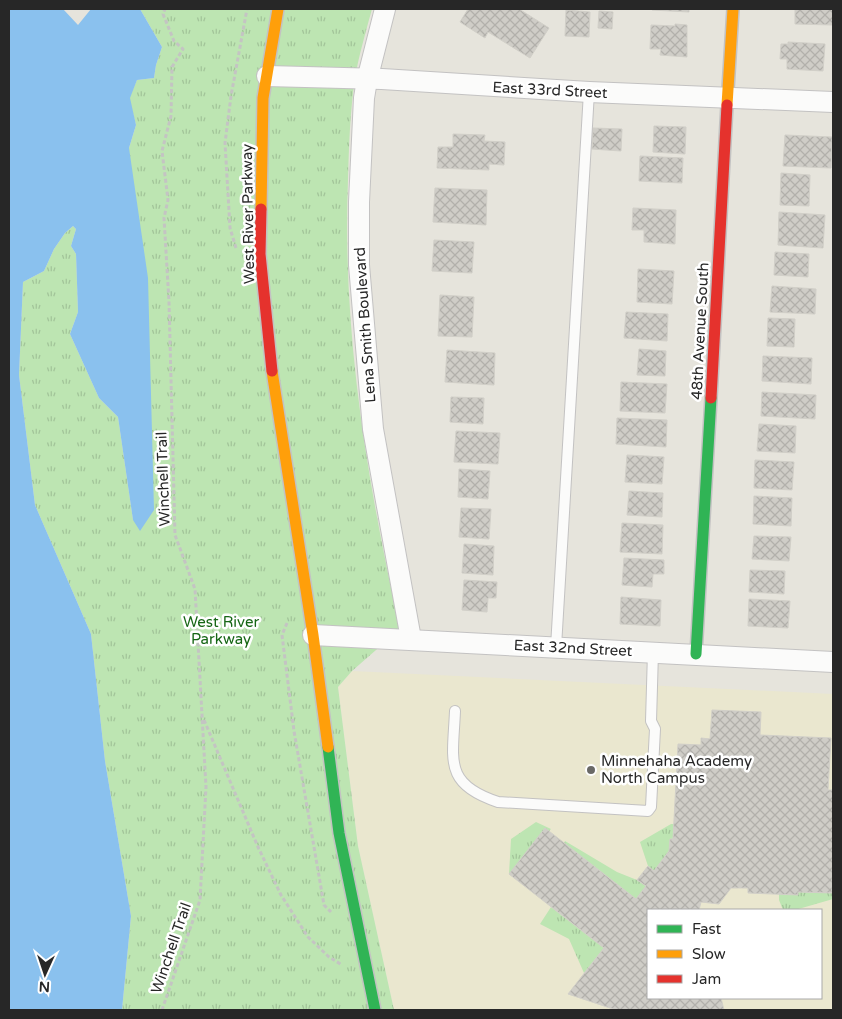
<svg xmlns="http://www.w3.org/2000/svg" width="842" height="1019" font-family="'Varela Round',sans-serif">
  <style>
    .education { fill: #eae7cf; fill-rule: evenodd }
    .grass { fill: url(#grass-tufts) }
    .water { fill: #8ac1ee }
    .building { fill: url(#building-cross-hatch); stroke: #d1cfc8 }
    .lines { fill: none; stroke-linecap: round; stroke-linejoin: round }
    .lane-casing { stroke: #c3c2c2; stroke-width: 12 }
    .street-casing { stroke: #c3c2c2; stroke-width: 22 }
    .fast-casing { stroke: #c3c2c2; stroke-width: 14 }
    .slow-casing { stroke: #c3c2c2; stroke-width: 14 }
    .jam-casing { stroke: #c3c2c2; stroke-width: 14 }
    .path { stroke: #c4c4c3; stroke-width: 3; stroke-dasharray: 4 2.5; stroke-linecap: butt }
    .lane { stroke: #fbfbfa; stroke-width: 10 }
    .street { stroke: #fbfbfa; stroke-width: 20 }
    .fast { stroke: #30b455; stroke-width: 11 }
    .slow { stroke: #ff9f0a; stroke-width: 11 }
    .jam { stroke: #e5322d; stroke-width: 11 }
    .poi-dot { fill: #6a6966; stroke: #fff; stroke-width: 2 }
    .labels { text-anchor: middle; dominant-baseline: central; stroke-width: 5; stroke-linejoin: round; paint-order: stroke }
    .street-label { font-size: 15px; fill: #272727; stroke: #fff }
    .park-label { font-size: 15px; fill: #166615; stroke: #fff }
    .poi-label { font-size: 15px; fill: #272727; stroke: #fff; text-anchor: start }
  </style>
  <defs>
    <pattern id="grass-tufts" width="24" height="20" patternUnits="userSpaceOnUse" patternTransform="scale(1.25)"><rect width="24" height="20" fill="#bde5b2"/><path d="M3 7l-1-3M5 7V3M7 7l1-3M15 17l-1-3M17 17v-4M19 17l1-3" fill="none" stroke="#a2c499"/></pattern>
    <pattern id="building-cross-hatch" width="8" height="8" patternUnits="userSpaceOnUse" patternTransform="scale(1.25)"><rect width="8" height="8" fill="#cfcdc7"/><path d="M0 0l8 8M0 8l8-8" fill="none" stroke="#b2b0ab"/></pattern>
  </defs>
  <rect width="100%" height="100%" fill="#e6e4dc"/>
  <path class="education" d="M352,671L833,694V1010H394L358,846L338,687ZM648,910H821V998H648Z"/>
  <g class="grass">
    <path d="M140,9H372C366,31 359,55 355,78C350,112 349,146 348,180C342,332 367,481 400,629L352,671L338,687L358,846L394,1010H122L131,916L105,761L91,634L35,505L19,375L23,282L44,271L54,249L65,233L73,226L76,229L71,246L76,254L78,312L70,334L99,398L118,417L133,520L129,148L136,125L129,98L137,80L154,78L156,65L162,47Z"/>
    <path d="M536,822L551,829L509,874L511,839Z"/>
    <path d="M671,824H674L673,839H670L669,851L654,871L648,866L640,842Z"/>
    <path d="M565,841L617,872L637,880L646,886L636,899L564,843Z"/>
    <path d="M833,865V899L795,910H783L779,900V894L797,895L798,892L832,893Z"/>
    <path d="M551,907L604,948L584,973L569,939L540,924Z"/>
  </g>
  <path class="water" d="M9,9H63L78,25L91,9H140L162,47L156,65L154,78L137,80L130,98L136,125L129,148L148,278L154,510L140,531L133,520L118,417L99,398L70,334L78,312L76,254L71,246L76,229L73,226L65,233L54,249L44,271L23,282L19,375L35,505L91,634L105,761L131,916L122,1010H9Z"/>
  <g class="building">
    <path d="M468,9H519L549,28L530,58L488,32L485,38L460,22Z"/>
    <path d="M652,9H689V12L652,10Z"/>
    <path d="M795,9H833V25L795,24Z"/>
    <path d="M566,10L590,12L589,37L565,36Z"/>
    <path d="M599,11L613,12L612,29L598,28Z"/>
    <path d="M675,24L687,25V57L660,55L661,49H650L651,25L675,26Z"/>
    <path d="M788,42L825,44L823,71L787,69V59H780L781,44H788Z"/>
    <path d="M654,126L686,127L685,154L653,152Z"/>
    <path d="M593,128L622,129L621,151L592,149Z"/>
    <path d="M453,134L485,135L484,141L505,142L504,165L489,164V170L437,168L438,147H453Z"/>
    <path d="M785,135L832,137L831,168L783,166Z"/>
    <path d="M640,156L683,158L682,183L639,181Z"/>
    <path d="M781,173L810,175L809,206L780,205Z"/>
    <path d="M435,188L487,190L486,225L433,222Z"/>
    <path d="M633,208L676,210L675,244L644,242V230H632Z"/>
    <path d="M779,212L825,215L823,248L778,245Z"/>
    <path d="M434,240L474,242L472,273L432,271Z"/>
    <path d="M775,252L809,254L808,277L774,275Z"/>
    <path d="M638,269L674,271L672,304L637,302Z"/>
    <path d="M772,286L816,289L815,314L770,312Z"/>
    <path d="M440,295L474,297L472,337L438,336Z"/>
    <path d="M626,312L668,314L667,341L624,338Z"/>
    <path d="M768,318L795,319L794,347L767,346Z"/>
    <path d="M639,349L666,351L665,376L637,375Z"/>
    <path d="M447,350L495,353L494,385L445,382Z"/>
    <path d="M763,356L812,358L811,384L762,381Z"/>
    <path d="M621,382L667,384L665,413L620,411Z"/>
    <path d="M762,392L816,395L815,419L761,416Z"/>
    <path d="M451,397L484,398L483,424L450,422Z"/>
    <path d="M617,418L667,420L666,447L616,444Z"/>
    <path d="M759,424L796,426L795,453L757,451Z"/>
    <path d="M456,431L500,433L498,464L454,462Z"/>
    <path d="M627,455L664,457L662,484L625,482Z"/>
    <path d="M755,460L794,462L792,490L754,488Z"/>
    <path d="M459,469L490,471L488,499L458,497Z"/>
    <path d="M629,491L663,493L662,517L627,515Z"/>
    <path d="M754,496L792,498L791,526L753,524Z"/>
    <path d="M461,508L491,509L489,539L459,537Z"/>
    <path d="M622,523L663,525L662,554L620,552Z"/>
    <path d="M754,536L791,537L789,561L752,559Z"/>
    <path d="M464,544L494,546L493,575L462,573Z"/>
    <path d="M624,558L664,560V574H653L652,587L622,585Z"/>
    <path d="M750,570L785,571L784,594L749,592Z"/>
    <path d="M464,580L497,582L496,598H488L487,612L462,610Z"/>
    <path d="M621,597L661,600L660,626L620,624Z"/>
    <path d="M749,599L790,601L788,628L748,626Z"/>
    <path d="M712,710L761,712L760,735L831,738L828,790H833L832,893L798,892V895L748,893V888H731L719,904L701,902L699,910H648V998H721L724,1010H616L568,994L604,948L509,874L545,828L636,899L646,886L637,880L648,866L654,871L669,851L670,839H673L678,744L701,745V738L710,739Z"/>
  </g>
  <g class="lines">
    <g class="lane-casing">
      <g id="lane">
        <path d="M556,647L589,92"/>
        <path d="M455,711C453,760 443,784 498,802L648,811L651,807L655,729L651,721L653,652"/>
      </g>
    </g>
    <g class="street-casing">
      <g id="street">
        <path d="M385,9L367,80L364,98L359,202V265L373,429L411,639"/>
        <path d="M267,76L382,79L589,92L833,102"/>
        <path d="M313,635L833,662"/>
      </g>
    </g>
    <g class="fast-casing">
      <g id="fast">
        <path d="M696,654L711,398"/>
        <path d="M328,747L339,833L375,1010"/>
      </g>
    </g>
    <g class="slow-casing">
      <g id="slow">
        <path d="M727,105L733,9"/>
        <path d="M261,209L263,98L278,9"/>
        <path d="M272,371L313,635L328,747"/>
      </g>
    </g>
    <g class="jam-casing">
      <g id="jam">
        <path d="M261,209L260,254L272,371"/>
        <path d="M711,398L727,105"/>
      </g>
    </g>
    <g class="path">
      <path d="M236,248L230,228L225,143L231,96L247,9"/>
      <path d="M287,623L282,635L294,731L324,905L331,912"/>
      <path d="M204,720L258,847L281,895L308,937L329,957L342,965"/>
      <path d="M162,1010L200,900L206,787L195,589L175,535L169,302L164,218L168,200L162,151L171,116L172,67L183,49L174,41L163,14L165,9"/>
    </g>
    <use href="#lane" class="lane"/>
    <use href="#street" class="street"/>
    <use href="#fast" class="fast"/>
    <use href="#slow" class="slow"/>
    <use href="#jam" class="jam"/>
  </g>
  <circle class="poi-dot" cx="591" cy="770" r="5"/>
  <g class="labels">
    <g class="street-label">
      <text transform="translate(550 90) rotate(3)">East 33rd Street</text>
      <text transform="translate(248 214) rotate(-91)">West River Parkway</text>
      <text transform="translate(365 325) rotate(-94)">Lena Smith Boulevard</text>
      <text transform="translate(700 331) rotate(-87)">48th Avenue South</text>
      <text transform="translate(163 479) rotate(-92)">Winchell Trail</text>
      <text transform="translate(573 648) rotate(3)">East 32nd Street</text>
      <text transform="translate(171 948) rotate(-71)">Winchell Trail</text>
    </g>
    <g class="park-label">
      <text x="221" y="622">West River<tspan x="221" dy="17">Parkway</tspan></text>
    </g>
    <g class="poi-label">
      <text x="601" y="761">Minnehaha Academy<tspan x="601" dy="17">North Campus</tspan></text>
    </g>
  </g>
  <rect width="842" height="1019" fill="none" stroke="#272727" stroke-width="20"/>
  <rect x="647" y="909" width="175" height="90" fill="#ffffff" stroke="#a9a9a9"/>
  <rect x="657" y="925" width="25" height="8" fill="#30b455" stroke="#a9a9a9"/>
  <text x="692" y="934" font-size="15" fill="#272727">Fast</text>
  <rect x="657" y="950" width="25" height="8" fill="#ff9f0a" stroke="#a9a9a9"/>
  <text x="692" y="959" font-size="15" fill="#272727">Slow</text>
  <rect x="657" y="975" width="25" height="8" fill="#e5322d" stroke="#a9a9a9"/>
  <text x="692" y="984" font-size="15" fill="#272727">Jam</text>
  <g transform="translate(45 974) rotate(183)" stroke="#ffffff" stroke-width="4" paint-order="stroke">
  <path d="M0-4L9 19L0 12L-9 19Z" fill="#272727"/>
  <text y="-8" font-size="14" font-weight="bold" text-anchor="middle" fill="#272727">N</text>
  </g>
</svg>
